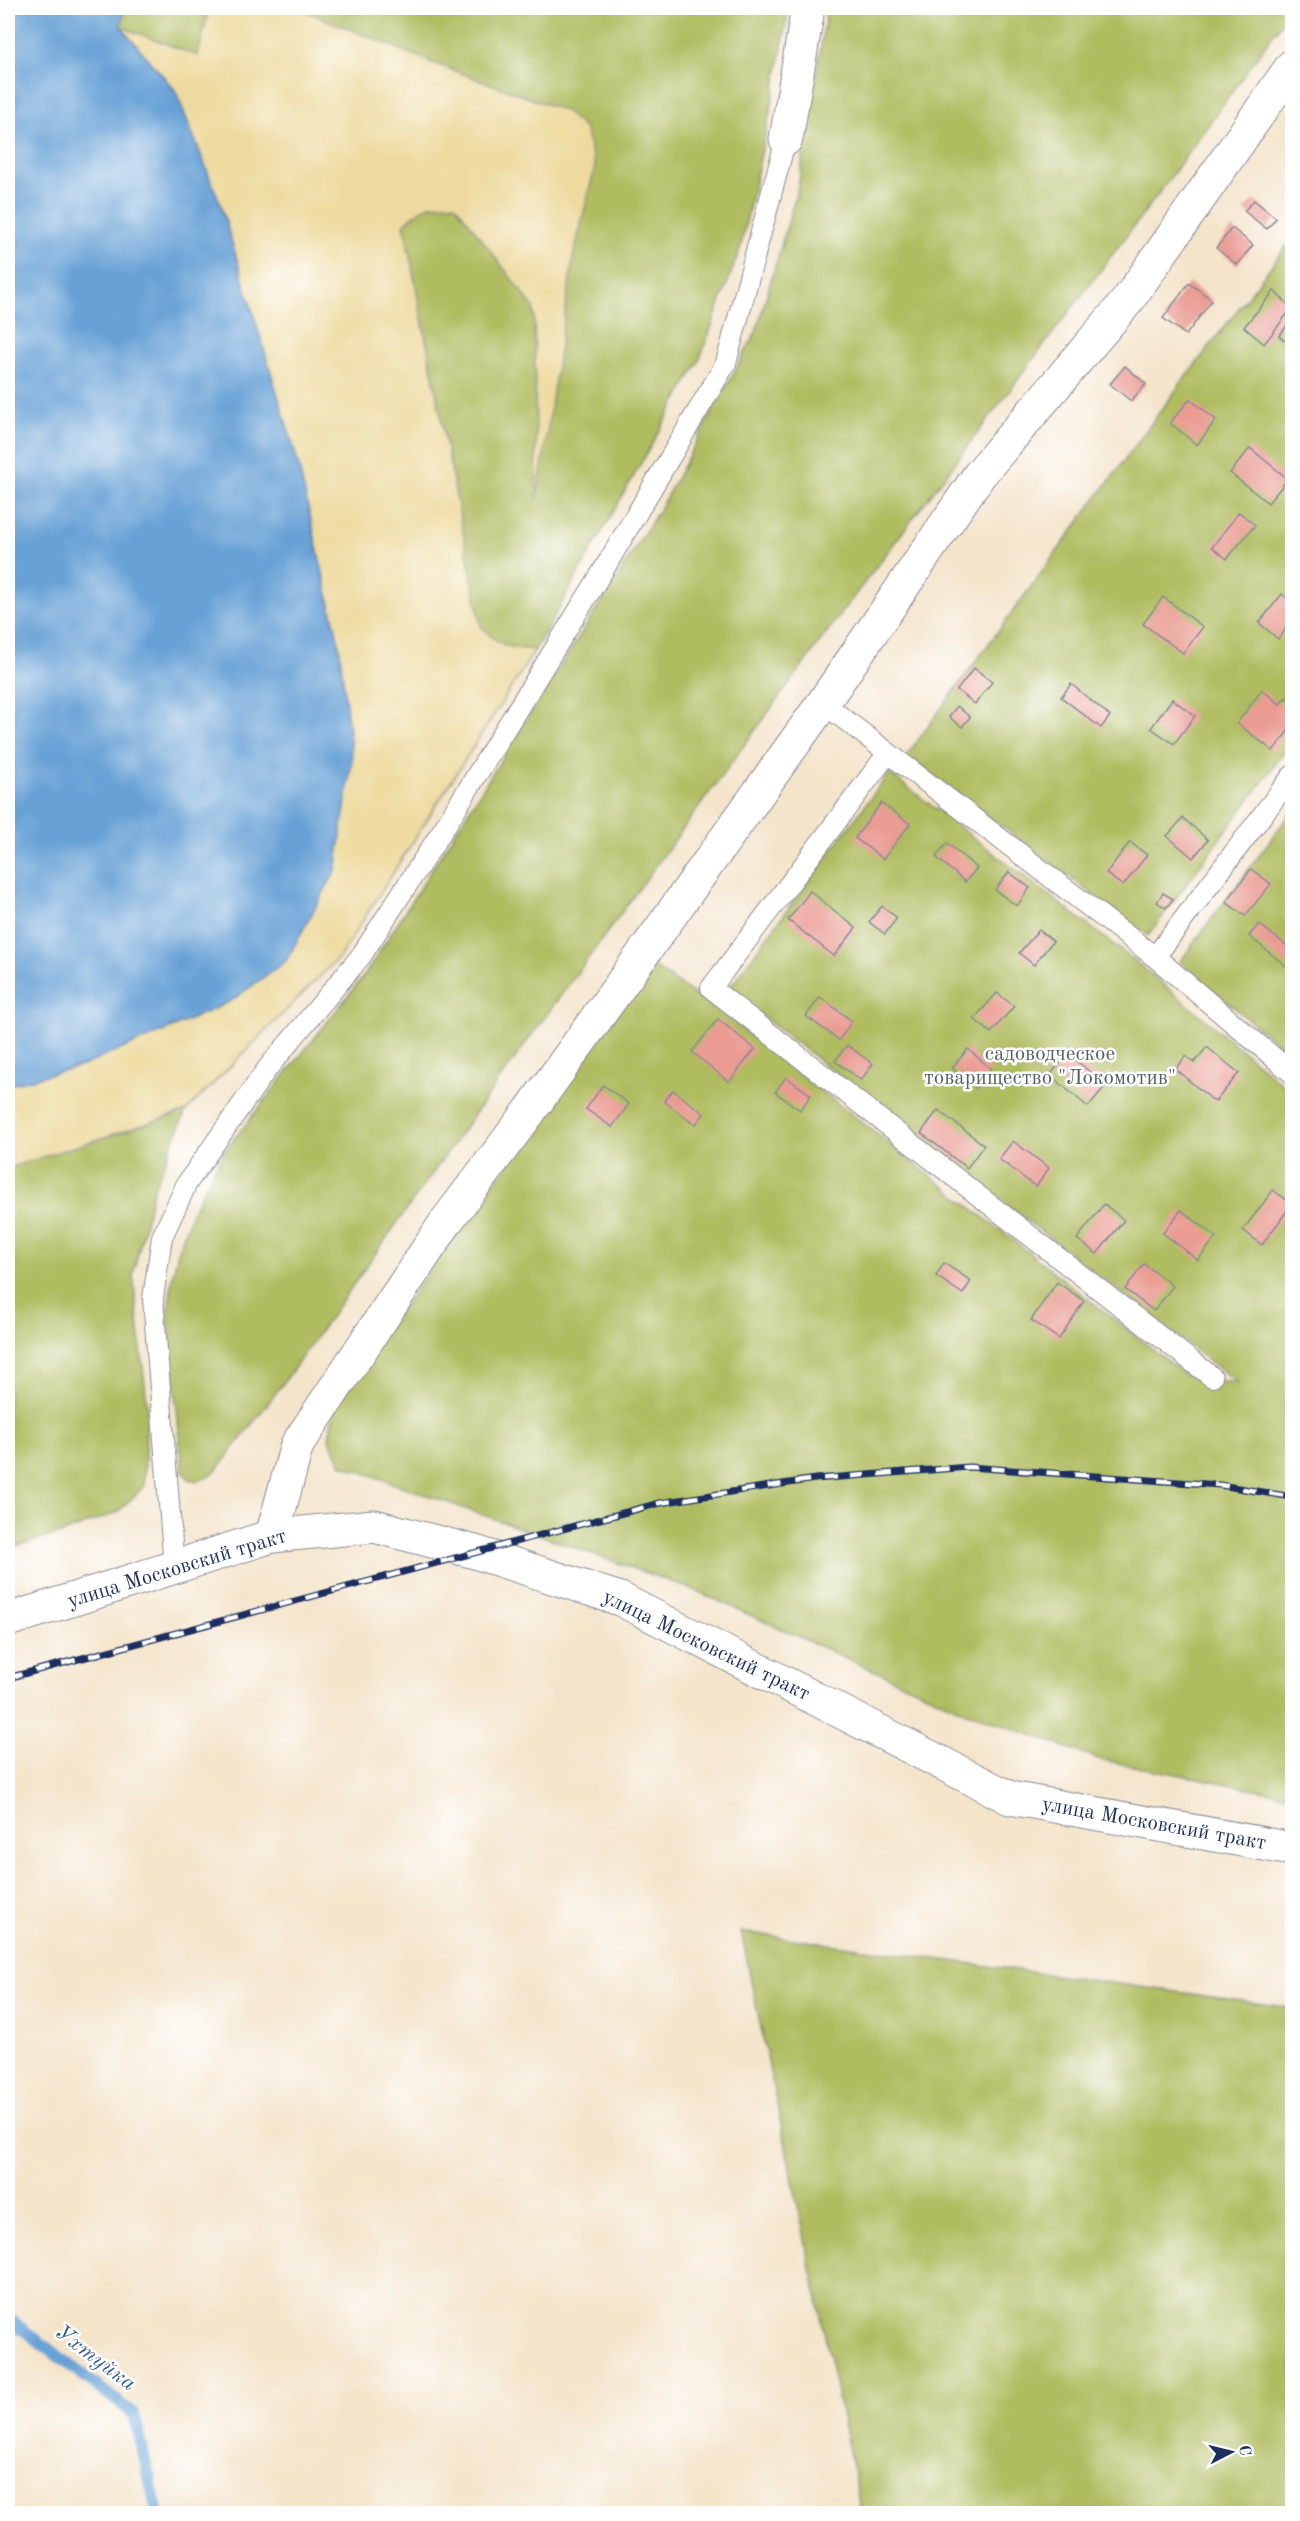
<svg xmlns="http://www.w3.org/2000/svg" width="1300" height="2521" font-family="'Old Standard TT',serif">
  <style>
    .green { fill: #afbc5e; stroke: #65765e; stroke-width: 1.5 }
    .sand { fill: #eeda9e; stroke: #84847e; stroke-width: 1.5 }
    .water { fill: #67a1d6; stroke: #41689a; stroke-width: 1.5 }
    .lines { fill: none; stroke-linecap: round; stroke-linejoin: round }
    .stream { stroke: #67a1d6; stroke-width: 12 }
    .building { fill: #ea9c93 }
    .service-casing { stroke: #888a94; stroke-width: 22 }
    .minor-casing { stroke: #888a94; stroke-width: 35 }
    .tertiary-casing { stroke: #888a94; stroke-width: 35 }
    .service { stroke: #fff; stroke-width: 20 }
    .minor { stroke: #fff; stroke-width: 33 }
    .tertiary { stroke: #fff; stroke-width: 33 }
    .rail-casing { stroke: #1b2f5e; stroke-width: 7 }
    .rail { stroke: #fff; stroke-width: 4.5; stroke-dasharray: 14; stroke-linecap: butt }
    .labels { text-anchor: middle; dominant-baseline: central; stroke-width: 5; stroke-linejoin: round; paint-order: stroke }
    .park-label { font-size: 21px; fill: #4f605e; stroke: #fff }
    .street-label { font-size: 21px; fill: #1b2f5e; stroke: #fff }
    .water-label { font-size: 22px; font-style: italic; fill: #395d8e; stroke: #fff }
  </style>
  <rect width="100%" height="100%" fill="#fff"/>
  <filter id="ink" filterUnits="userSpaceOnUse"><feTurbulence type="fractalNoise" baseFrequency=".0167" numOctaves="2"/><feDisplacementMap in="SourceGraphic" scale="12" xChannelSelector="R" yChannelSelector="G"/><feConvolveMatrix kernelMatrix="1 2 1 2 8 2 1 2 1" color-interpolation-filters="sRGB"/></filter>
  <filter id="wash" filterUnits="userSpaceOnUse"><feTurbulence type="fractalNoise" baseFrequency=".008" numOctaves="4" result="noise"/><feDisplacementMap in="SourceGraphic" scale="24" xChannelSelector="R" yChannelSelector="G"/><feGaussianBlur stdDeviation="1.35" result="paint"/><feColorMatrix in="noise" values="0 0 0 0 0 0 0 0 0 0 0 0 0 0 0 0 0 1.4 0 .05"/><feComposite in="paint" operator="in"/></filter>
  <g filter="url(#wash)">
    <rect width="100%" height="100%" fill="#f4e4ca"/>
    <g class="green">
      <path d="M124,8H209L198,57L121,27Z"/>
      <path d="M298,8H789L773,98L741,246L699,361L535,650C510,648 498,646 481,626L404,224C423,206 428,203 455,204L534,308L537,495L573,258L595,166L565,111L433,63Z"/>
      <path d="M827,8H1292L1165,185L830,628L496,1084L287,1378L221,1465L210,1476L198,1481L189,1479L183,1472L168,1318L172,1278L178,1252L191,1214L223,1153L366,973L658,512L756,332L798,188Z"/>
      <path d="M1292,239V742L1148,936L907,755L1179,386Z"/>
      <path d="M889,773L1135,961L1292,1092V1796L1102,1760L967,1712L694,1590L342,1465L329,1439L333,1413L354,1374L652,966L714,1007L1187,1376L1238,1383L728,990Z"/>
      <path d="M1292,811V1056L1180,962Z"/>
      <path d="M186,1111L153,1190L133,1274L147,1404L144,1486L118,1512L63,1533L8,1548V1168Z"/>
      <path d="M741,1932L1292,2008V2513H862Z"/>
    </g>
    <path class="sand" d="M209,8H298L433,63L565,111L585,129L595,166L573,258L537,500L534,308L455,204C428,203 423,205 404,225L481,626C498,646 509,648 535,650L340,956L186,1111L8,1168V1085L82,1066L174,1027L336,870L352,759L339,644L297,459L220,203L175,90L121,27L198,56Z"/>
    <path class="water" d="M8,8H124L121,27L175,90L220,203L297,459L339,644L352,759L336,870L286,961L231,1001L174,1027L82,1066L8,1085Z"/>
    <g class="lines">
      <path class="stream" d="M8,2318L134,2414L158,2514"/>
    </g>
    <g id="blocks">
      <g class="building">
        <path d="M1254,200L1276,218L1267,229L1244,211Z"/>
        <path d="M1232,228L1253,245L1237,265L1216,248Z"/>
        <path d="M1189,283L1212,300L1186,335L1163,318Z"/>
        <path d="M1274,291L1292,308L1264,344L1244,327Z"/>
        <path d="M1292,319V347L1279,336Z"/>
        <path d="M1125,366L1146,384L1131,401L1110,384Z"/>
        <path d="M1190,399L1216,420L1197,445L1170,423Z"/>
        <path d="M1250,448L1288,479L1268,503L1230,473Z"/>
        <path d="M1239,512L1255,525L1227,559L1212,547Z"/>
        <path d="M1282,594L1292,602V621L1278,639L1259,623Z"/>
        <path d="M1163,597L1203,627L1183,653L1143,624Z"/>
        <path d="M974,668L992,682L975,704L957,690Z"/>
        <path d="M1071,684L1110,716L1101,728L1061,697Z"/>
        <path d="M1262,690L1280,704L1286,697L1292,703V726L1273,751L1237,723Z"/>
        <path d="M1172,699L1195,716L1174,744L1151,728Z"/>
        <path d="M957,706L970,717L962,727L949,717Z"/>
        <path d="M881,803L910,824L883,859L855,838Z"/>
        <path d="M1183,818L1208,840L1193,858L1167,836Z"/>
        <path d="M1130,842L1147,855L1123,886L1106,873Z"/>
        <path d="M947,843L977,868L965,882L936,857Z"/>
        <path d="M1251,869L1271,884L1245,916L1226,902Z"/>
        <path d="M1009,872L1030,888L1017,906L995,890Z"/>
        <path d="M810,891L856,928L834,956L788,920Z"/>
        <path d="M1163,893L1173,899L1166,908L1157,902Z"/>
        <path d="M882,906L897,918L885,934L869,922Z"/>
        <path d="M1259,924L1292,950V958L1286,966L1249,936Z"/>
        <path d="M1039,930L1053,941L1034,965L1019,953Z"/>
        <path d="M997,993L1014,1006L991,1033L974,1019Z"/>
        <path d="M820,997L852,1021L839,1040L806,1016Z"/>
        <path d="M718,1019L755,1049L729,1082L692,1052Z"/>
        <path d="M847,1045L873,1064L861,1080L835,1061Z"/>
        <path d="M1207,1047L1239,1073L1215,1102L1175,1069L1186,1056L1194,1063Z"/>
        <path d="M968,1049L991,1069L976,1088L952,1068Z"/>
        <path d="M1068,1054L1106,1085L1088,1107L1050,1075Z"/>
        <path d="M786,1077L811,1095L800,1110L775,1092Z"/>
        <path d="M603,1085L629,1104L612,1127L586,1109Z"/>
        <path d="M673,1090L704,1114L695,1125L664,1101Z"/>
        <path d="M938,1110L984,1145L967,1168L921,1133Z"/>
        <path d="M1013,1141L1049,1168L1036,1187L999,1159Z"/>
        <path d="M1273,1190L1292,1204L1262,1245L1243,1230Z"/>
        <path d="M1104,1204L1124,1220L1097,1254L1077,1239Z"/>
        <path d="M1181,1210L1216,1237L1198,1260L1163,1233Z"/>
        <path d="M944,1263L971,1281L963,1294L936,1276Z"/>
        <path d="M1144,1264L1173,1286L1154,1311L1125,1289Z"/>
        <path d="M1057,1282L1084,1301L1059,1339L1031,1320Z"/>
      </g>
    </g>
  </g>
  <g filter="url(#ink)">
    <use href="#blocks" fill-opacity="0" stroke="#888a94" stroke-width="1.5"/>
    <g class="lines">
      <g class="service-casing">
        <g id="service">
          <path d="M823,703L1155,957L1292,776"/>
          <path d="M888,753L711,988L1212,1377"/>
          <path d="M1155,957L1292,1073"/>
          <path d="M174,1568L153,1298L162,1237L187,1183L267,1069L361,956L444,828L601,574L726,363L786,139"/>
        </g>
      </g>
      <g class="minor-casing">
        <g id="minor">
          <path d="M786,139L808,8"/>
          <path d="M272,1536L297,1445L448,1219L530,1111L823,703L980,474L1128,300L1292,66"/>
        </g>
      </g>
      <g class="tertiary-casing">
        <path id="tertiary" d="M8,1620L272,1536L374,1526L475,1552L620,1599L1010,1798L1292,1849"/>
      </g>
      <use href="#service" class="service"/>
      <use href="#minor" class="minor"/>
      <use href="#tertiary" class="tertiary"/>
      <g class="rail-casing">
        <path id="rail" d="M8,1678L660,1503L815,1479L969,1467L1220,1485L1292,1497"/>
      </g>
      <use href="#rail" class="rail"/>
    </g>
  </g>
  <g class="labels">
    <g class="park-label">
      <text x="1050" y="1054">садоводческое<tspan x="1050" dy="24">товарищество "Локомотив"</tspan></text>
    </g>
    <g class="street-label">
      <text transform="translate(177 1569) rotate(-17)">улица Московский тракт</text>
      <text transform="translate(706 1646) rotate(26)">улица Московский тракт</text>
      <text transform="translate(1154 1824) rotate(10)">улица Московский тракт</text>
    </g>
    <g class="water-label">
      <text transform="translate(95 2358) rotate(37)">Ухтуйка</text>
    </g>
  </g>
  <rect width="1300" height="2521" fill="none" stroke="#fff" stroke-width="30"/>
  <g transform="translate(1231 2452) rotate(83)" stroke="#ffffff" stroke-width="4.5" paint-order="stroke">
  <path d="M0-4.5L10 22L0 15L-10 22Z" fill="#1b2f5e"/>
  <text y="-9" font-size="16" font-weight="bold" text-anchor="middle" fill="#1b2f5e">С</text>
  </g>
</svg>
